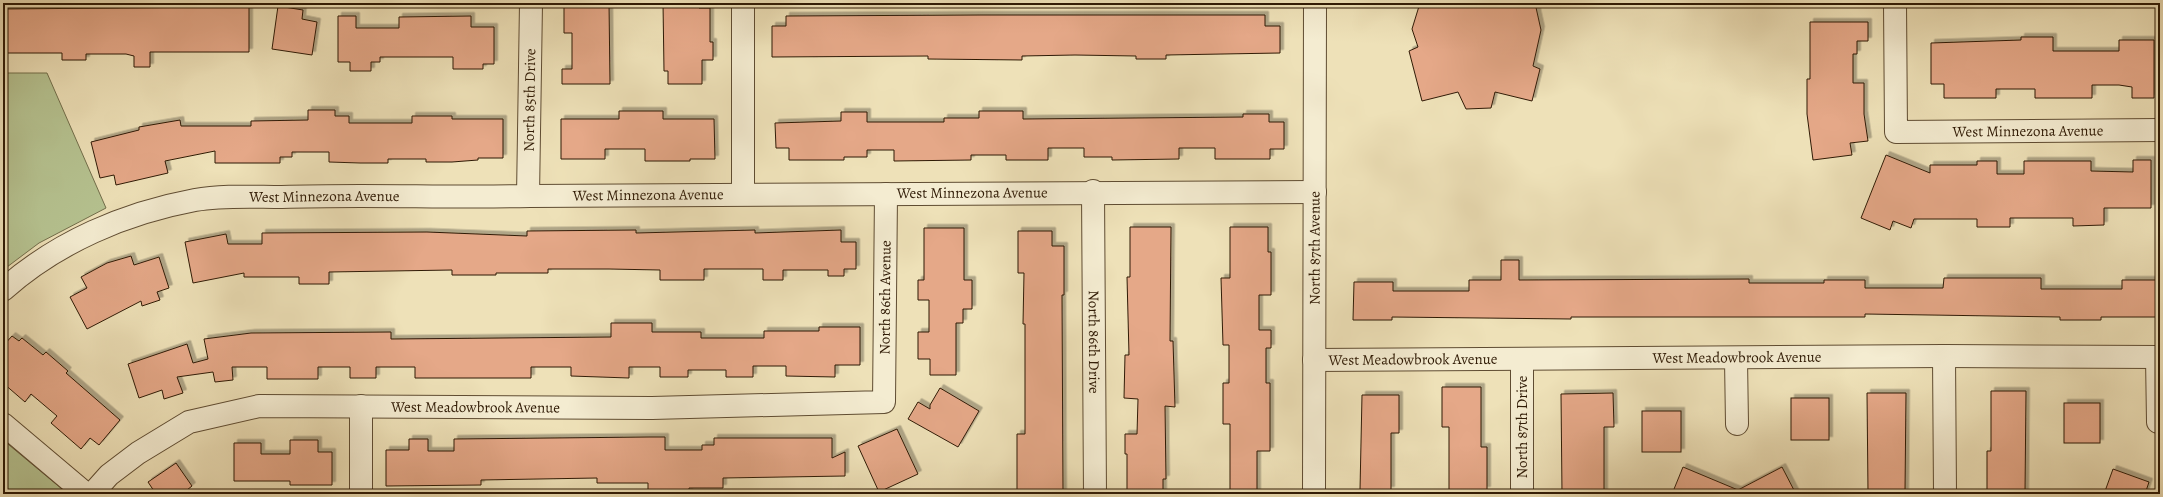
<svg xmlns="http://www.w3.org/2000/svg" width="2163" height="497" font-family="Alegreya,serif">
  <style>
    .green { fill: #b6c391; stroke: #726e4b }
    .building { fill: #e5a888; stroke: #2f1a05; filter: url(#shadow) }
    .lines { fill: none; stroke-linecap: round; stroke-linejoin: round }
    .minor-casing { stroke: #5f4c32; stroke-width: 24 }
    .minor { stroke: #f4ecd1; stroke-width: 22 }
    .labels { text-anchor: middle; dominant-baseline: central; stroke-width: 3; stroke-linejoin: round; paint-order: stroke }
    .street-label { font-size: 15px; fill: #2f1a05; stroke: #f4ecd1 }
  </style>
  <defs>
    <filter id="shadow"><feDropShadow dx="3.5" dy="-3.5" stdDeviation="0" flood-color="#0004"/></filter>
  </defs>
  <rect width="100%" height="100%" fill="#eee1b8"/>
  <filter id="stains"><feTurbulence type="fractalNoise" baseFrequency=".005" numOctaves="4"/><feColorMatrix values="0 0 0 0 .2 0 0 0 0 .09 0 0 0 0 .02 0 0 0 .5 -.17"/></filter>
  <radialGradient id="worn" r=".72"><stop offset=".6" stop-color="#630" stop-opacity="0"/><stop offset="1" stop-color="#630" stop-opacity=".3"/></radialGradient>
  <g class="green">
    <path d="M3,73H47L106,208L39,243L3,270Z"/>
    <path d="M3,440L68,494H3Z"/>
  </g>
  <g class="building">
    <path d="M564,3H609L610,84H562V69H572V33H564Z"/>
    <path d="M663,3H699V8H710V42H713V60H702V84H668V71H664Z"/>
    <path d="M1420,3H1535L1541,30L1533,66L1540,69L1532,101L1495,92L1491,108L1466,109L1458,92L1422,101L1409,51L1418,47L1412,29Z"/>
    <path d="M278,6L303,10L302,19L317,22L312,55L272,49Z"/>
    <path d="M226,7H249V52H150V67H134V56L126,54H86V60H62V53H3V9Z"/>
    <path d="M980,15H1265V26H1280V53L1166,55V59H1136V56L1075,55L1022,56V60L928,59V56L772,57V26H786V16Z"/>
    <path d="M338,16H356V28H399V17L471,16V27H494V64H483V69H453V57H380V62H371V71H350V62H338Z"/>
    <path d="M1810,22H1868V41H1857V54H1853V83H1864V114L1868,141L1850,143L1852,155L1813,160L1807,114V79H1810Z"/>
    <path d="M2021,37H2053V51H2119V40H2154V98H2132V87L2119,85H2092V98H2035V89H1996V98H1944V84H1931V43L2021,40Z"/>
    <path d="M308,110H335V116H349V123H412V116H452V119H503V158H478V160L452,162H426V159H388V163H360L329,162V152H292V157H280V163H215V151L165,161L168,173L116,185L114,175L100,178L91,142L139,130V127L180,120L181,126H251V121L308,120Z"/>
    <path d="M619,111H663V119H714L715,159H690V161H645V149H605V159H561V119H619Z"/>
    <path d="M979,111H1023V119L1243,117V114H1269V122H1284V149H1270V159H1215V148H1179V159L1112,160V157H1084V148H1048V160H1006V155H971V160L894,161V150H867V157H844V160H789V148H776L775,123L841,121V112H867V122H944V118H979Z"/>
    <path d="M1886,155L1930,173V165H1977V161H1997V174H2024V161H2091V171L2133,172V160H2151V208H2104V225L2073,226V218H2010V227H1977V219H1914L1911,228L1893,221L1890,230L1861,218Z"/>
    <path d="M1130,227H1171L1170,341H1173L1175,407L1165,406L1166,479H1163V494H1127V454H1125V434H1137L1138,399L1124,398L1125,355H1129L1127,277H1130Z"/>
    <path d="M1230,227H1268V252H1271V295H1259V330H1271V348H1266V383H1270V451H1257V494H1230V424H1223V383H1229V345H1223L1221,278H1230Z"/>
    <path d="M924,228H964V280H972V309H963V323H956V375H930V359H918V332H929V300H918V280H924Z"/>
    <path d="M636,230V233L755,230V233L841,230V242H856V269H844V276H828V270H783V280H763V269H704V280H660V270L609,269H548V273H496V275H452V270L329,272V284H299V277H244V273L193,283L185,242L226,234L228,244H262V233L427,232L527,236V231Z"/>
    <path d="M1018,231H1052V246H1064V295H1062L1063,494H1017V434H1025V324H1023L1024,273H1018Z"/>
    <path d="M131,256L134,265L159,257L169,288L157,292L160,300L142,306L141,301L87,329L70,297L87,288L81,277L107,263Z"/>
    <path d="M1501,260H1519V280L1749,279V283H1824V280H1865V288H1943L1944,278H2041V289H2122V280H2160V317H2101V320H2060V317L1865,314V317H1571V319L1392,317V320H1353L1354,282H1393V291H1469V280H1501Z"/>
    <path d="M611,323H652V332H701V338H764V331H819V327H860V365H835V377L786,376V366H753V377H726V370H688V377H660V367H629V378L571,376V367H531V378H415V367H376V378H350V367H318V379H267V367H232L233,380L215,382L213,372L177,377L183,393L164,399L162,390L139,398L128,364L187,344L193,363L208,359L204,339L251,333L391,332V339L611,337Z"/>
    <path d="M12,336L19,341L22,338L43,355L46,352L68,371L66,373L120,420L99,445L90,438L81,449L51,423L57,416L31,394L25,402L3,383V346Z"/>
    <path d="M1442,387H1481V447H1487V490H1449V427H1442Z"/>
    <path d="M940,388L979,411L958,447L908,419L918,402L930,409V405Z"/>
    <path d="M1991,391H2026L2025,493H1987V451H1991Z"/>
    <path d="M1613,393L1614,427H1604V494H1562L1561,394Z"/>
    <path d="M1867,393H1906L1905,492H1868Z"/>
    <path d="M1362,395H1399V433H1391V490H1360Z"/>
    <rect x="1791" y="398" width="38" height="42"/>
    <rect x="2064" y="403" width="36" height="40"/>
    <rect x="1642" y="411" width="39" height="41"/>
    <path d="M897,429L918,474L879,492L858,446Z"/>
    <path d="M649,437H665V450H702V445H714V438H832V458L845,452V476L723,478V488H689V493L648,492V483H597V478L481,480V485L386,486V450H409V439H428V451H454V439Z"/>
    <path d="M290,440H318V452H332V485H290V481H234V443H261V454H290Z"/>
    <path d="M176,463L192,486L182,494H156L148,482Z"/>
    <path d="M1683,467L1738,490L1782,467L1796,494H1672Z"/>
    <path d="M2113,469L2149,482L2145,494H2104Z"/>
  </g>
  <g class="lines">
    <g class="minor-casing">
      <g id="minor">
        <path id="s1" d="M1895,3L1896,132L2160,130"/>
        <path id="s2" d="M1093,191L1095,494"/>
        <path d="M743,194V3"/>
        <path id="s3" d="M528,196L531,3"/>
        <path id="s4" d="M3,290C57,242 125,213 195,200C223,195 254,197 282,197C365,194 448,198 530,196C792,193 1054,192 1315,192"/>
        <path d="M1944,356L1945,494"/>
        <path d="M2157,357L2158,422"/>
        <path d="M1736,359L1737,424"/>
        <path id="s5" d="M1314,360L1944,356L2160,357"/>
        <path d="M3,424L86,494"/>
        <path id="s6" d="M92,494L109,475L138,453L189,422L259,406L652,408L884,402L886,194"/>
        <path d="M361,494V406"/>
        <path id="s7" d="M1314,494L1315,3"/>
        <path d="M1522,494V360"/>
      </g>
    </g>
    <use href="#minor" class="minor"/>
  </g>
  <g class="labels">
    <g class="street-label">
      <text stroke="none"><textPath href="#s3" startOffset="96">North 85th Drive</textPath></text>
      <text stroke="none"><textPath href="#s1" startOffset="261">West Minnezona Avenue</textPath></text>
      <text stroke="none"><textPath href="#s4" startOffset="992">West Minnezona Avenue</textPath></text>
      <text stroke="none"><textPath href="#s4" startOffset="668">West Minnezona Avenue</textPath></text>
      <text stroke="none"><textPath href="#s4" startOffset="344">West Minnezona Avenue</textPath></text>
      <text stroke="none"><textPath href="#s7" startOffset="246">North 87th Avenue</textPath></text>
      <text stroke="none"><textPath href="#s6" startOffset="923">North 86th Avenue</textPath></text>
      <text stroke="none"><textPath href="#s2" startOffset="151">North 86th Drive</textPath></text>
      <text stroke="none"><textPath href="#s5" startOffset="423">West Meadowbrook Avenue</textPath></text>
      <text stroke="none"><textPath href="#s5" startOffset="99">West Meadowbrook Avenue</textPath></text>
      <text stroke="none"><textPath href="#s6" startOffset="410">West Meadowbrook Avenue</textPath></text>
      <text transform="translate(1522 427) rotate(-90)">North 87th Drive</text>
    </g>
  </g>
  <rect width="2163" height="497" fill="none" stroke="#eee1b8" stroke-width="16"/>
  <rect x="4" y="4" width="2155" height="489" fill="none" stroke="#2f1a05" stroke-width="2"/>
  <rect x="8" y="8" width="2147" height="481" fill="none" stroke="#2f1a05"/>
  <rect width="100%" height="100%" filter="url(#stains)"/>
  <rect width="100%" height="100%" fill="url(#worn)"/>
</svg>
